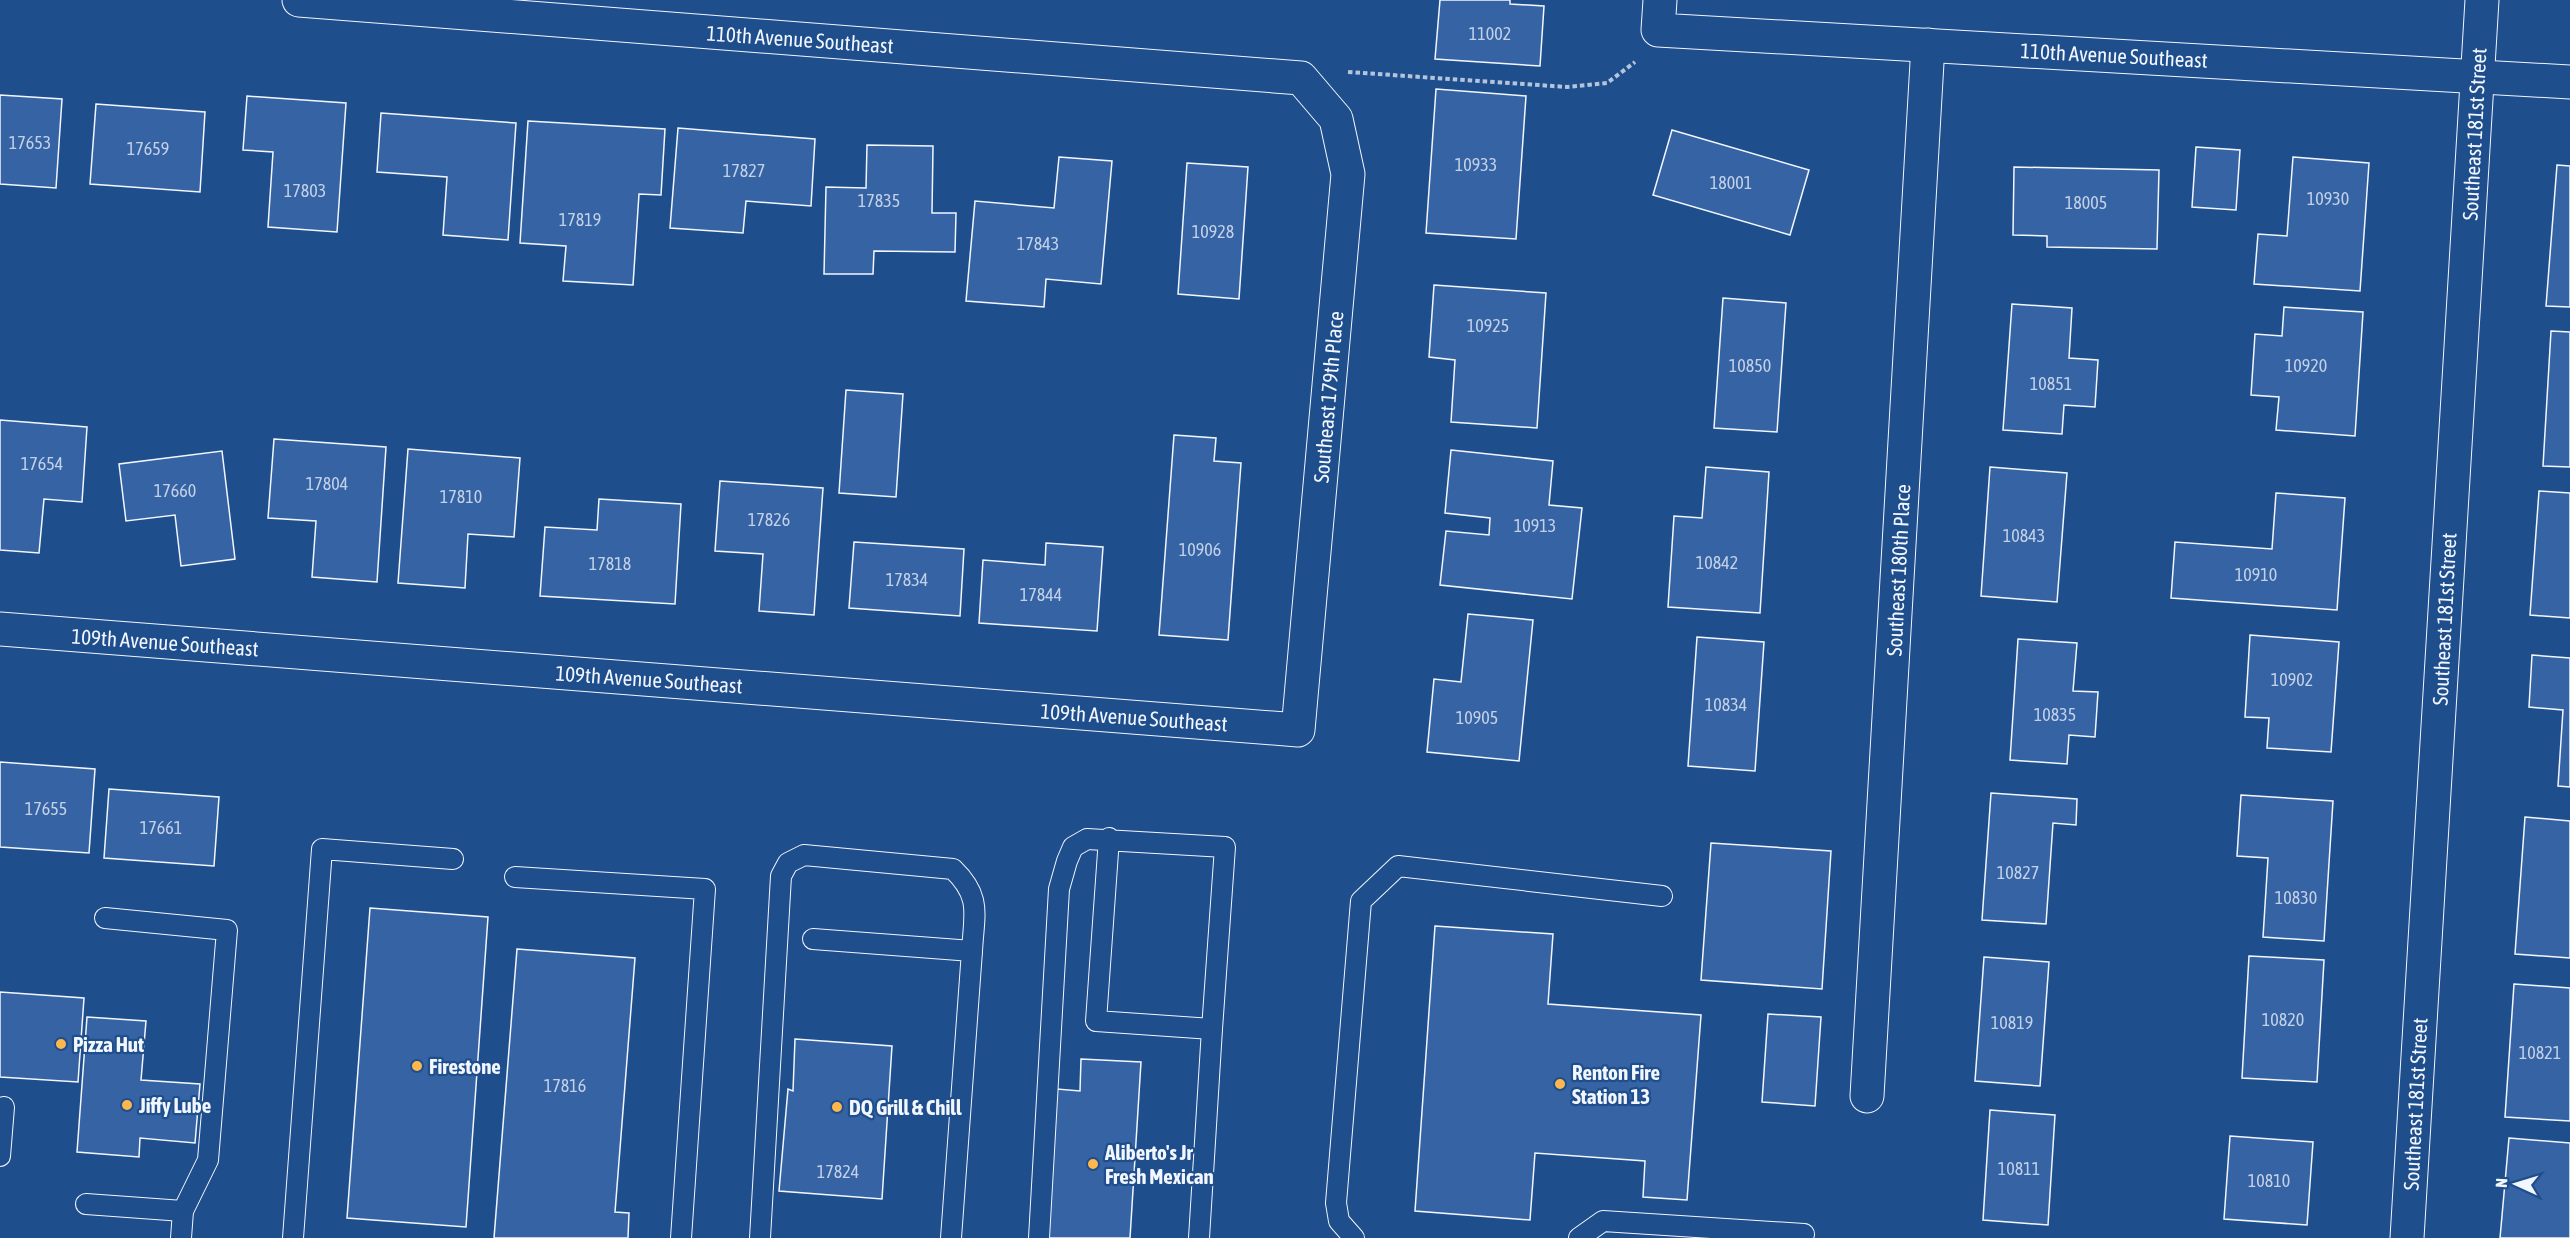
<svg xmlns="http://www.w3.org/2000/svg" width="2570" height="1238" font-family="'Asap Condensed',sans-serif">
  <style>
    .building { fill: #3563a3; stroke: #f2f6ff; stroke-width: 1.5 }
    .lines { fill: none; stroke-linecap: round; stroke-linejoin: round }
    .lane-casing { stroke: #f2f6ff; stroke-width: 22 }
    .street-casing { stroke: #f2f6ff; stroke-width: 35 }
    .path { stroke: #b3c4dc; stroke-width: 4; stroke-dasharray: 4.5 3; stroke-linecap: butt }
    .lane { stroke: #1f4e8c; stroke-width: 20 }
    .street { stroke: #1f4e8c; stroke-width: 33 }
    .poi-dot { fill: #ffb74d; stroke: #1f4e8c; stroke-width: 2 }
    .labels { text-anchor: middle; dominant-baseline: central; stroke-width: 4.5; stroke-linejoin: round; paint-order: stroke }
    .number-label { font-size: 18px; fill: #c3d1e8 }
    .street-label { font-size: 21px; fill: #f2f6ff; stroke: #1f4e8c }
    .poi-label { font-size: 21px; font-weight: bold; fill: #f2f6ff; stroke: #1f4e8c; text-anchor: start }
  </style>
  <rect width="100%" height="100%" fill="#1f4e8c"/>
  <g class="building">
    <path d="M1440,0H1510V4L1544,6L1540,66L1435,59Z"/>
    <path d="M1436,89L1526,96L1516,239L1426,233Z"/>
    <path d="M0,95L62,99L56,188L0,184Z"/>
    <path d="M247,96L346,103L337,232L268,227L273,152L243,150Z"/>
    <path d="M96,104L205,112L200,192L90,184Z"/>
    <path d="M381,113L516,123L508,240L443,235L447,177L377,172Z"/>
    <path d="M528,121L665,129L661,195L639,194L633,285L563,281L566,246L520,243Z"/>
    <path d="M678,128L815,139L811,206L746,201L743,233L670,228Z"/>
    <path d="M1672,130L1809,170L1790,235L1653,195Z"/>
    <path d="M867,145L933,146L932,213H956L955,252L874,251L873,274H824L826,187L866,188Z"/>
    <path d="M2196,147L2240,150L2236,210L2192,207Z"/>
    <path d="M1059,157L1112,161L1101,284L1046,279L1044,307L966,301L975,201L1054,208Z"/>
    <path d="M2293,157L2369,163L2360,291L2254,284L2258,234L2287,236Z"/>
    <path d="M1187,163L1248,167L1239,299L1178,294Z"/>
    <path d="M2557,165L2570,166V307L2546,306Z"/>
    <path d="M2014,167L2159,170L2157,249L2047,247V236L2013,235Z"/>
    <path d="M1434,285L1546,293L1537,428L1451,422L1455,360L1429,357Z"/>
    <path d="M1723,298L1786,303L1777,432L1714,428Z"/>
    <path d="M2012,304L2072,308L2069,358L2098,360L2095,407L2064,405L2062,434L2003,430Z"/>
    <path d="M2284,307L2363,312L2355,436L2276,430L2279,397L2251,395L2255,334L2282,336Z"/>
    <path d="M2551,331L2570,332V467L2543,466Z"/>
    <path d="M846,390L903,394L896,497L839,493Z"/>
    <path d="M0,420L87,427L82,502L44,499L39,553L0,550Z"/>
    <path d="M1174,435L1216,438L1214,461L1241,463L1228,640L1159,635Z"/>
    <path d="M274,439L386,447L377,582L312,577L316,521L268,518Z"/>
    <path d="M408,449L520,458L514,537L468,534L465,588L398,583Z"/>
    <path d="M1451,450L1553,461L1549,505L1582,508L1572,599L1440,585L1446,531L1489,535L1490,518L1445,513Z"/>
    <path d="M222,451L235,559L181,566L175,515L126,521L119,464Z"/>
    <path d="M1706,467L1769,472L1760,613L1668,607L1674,516L1702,518Z"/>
    <path d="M1990,467L2067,473L2057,602L1981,596Z"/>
    <path d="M720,481L823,488L814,615L759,611L763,554L715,551Z"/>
    <path d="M2539,491L2570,493V618L2530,615Z"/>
    <path d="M2276,493L2345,498L2337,610L2171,598L2175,542L2272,549Z"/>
    <path d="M599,499L681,504L675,604L540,596L545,527L597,530Z"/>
    <path d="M854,542L964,549L960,616L849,608Z"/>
    <path d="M1046,543L1103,547L1097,631L979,623L983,560L1045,565Z"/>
    <path d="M1468,614L1533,620L1519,761L1427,752L1434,679L1461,682Z"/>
    <path d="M2250,635L2339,642L2331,752L2267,748L2269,718L2245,717Z"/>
    <path d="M1697,637L1764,642L1755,771L1688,766Z"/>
    <path d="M2018,639L2077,643L2073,691L2098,692L2095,737L2069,735L2067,764L2010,760Z"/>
    <path d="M2532,655L2570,658V787L2558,786L2563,710L2529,707Z"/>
    <path d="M0,762L95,769L89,853L0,847Z"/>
    <path d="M109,789L219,797L214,866L104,858Z"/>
    <path d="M1991,793L2077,799L2076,825L2053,823L2046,924L1982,920Z"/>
    <path d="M2241,795L2333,801L2324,941L2263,937L2268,858L2237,856Z"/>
    <path d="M2525,817L2570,821V958L2515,954Z"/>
    <path d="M1711,843L1831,851L1822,989L1701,980Z"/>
    <path d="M370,908L488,917L466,1227L347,1218Z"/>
    <path d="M1435,926L1553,934L1548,1004L1701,1015L1687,1200L1643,1197L1645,1161L1535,1153L1530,1220L1415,1211Z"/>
    <path d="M517,949L635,958L615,1212L629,1213L628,1238H494Z"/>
    <path d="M2249,956L2324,960L2317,1082L2242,1078Z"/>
    <path d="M1984,957L2049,962L2040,1086L1975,1081Z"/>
    <path d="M2514,984L2570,988V1121L2505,1117Z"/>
    <path d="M0,992L84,998L78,1082L0,1077Z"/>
    <path d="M1768,1014L1821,1017L1815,1106L1762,1102Z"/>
    <path d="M87,1017L146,1021L141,1080L200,1084L195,1143L140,1138L139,1157L77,1152Z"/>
    <path d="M795,1039L892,1046L882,1199L779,1191L788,1089L793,1091Z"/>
    <path d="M1081,1059L1141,1062L1130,1238H1048L1057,1089L1080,1091Z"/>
    <path d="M1990,1110L2055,1115L2048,1225L1983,1220Z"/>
    <path d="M2230,1136L2313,1142L2307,1225L2224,1219Z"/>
    <path d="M2509,1138L2570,1143V1238H2500Z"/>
  </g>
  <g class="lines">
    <g class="lane-casing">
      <g id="lane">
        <path d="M515,877L705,889L681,1238"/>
        <path d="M105,918L227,930L208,1160L183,1211L181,1238"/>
        <path d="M813,939L972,951L951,1238"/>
        <path d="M0,1156L4,1107"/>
        <path d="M86,1204L183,1211"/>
        <path d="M293,1238L322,849L453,859"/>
        <path d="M760,1238L781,876L788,863L804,855L953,869C982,897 974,914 972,951"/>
        <path d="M1039,1238L1059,889L1067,861L1073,847L1087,839L1225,847L1212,1029L1096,1021L1109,838"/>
        <path d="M1199,1238L1212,1029"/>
        <path d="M1354,1238L1339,1221L1336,1203L1361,901L1398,866L1662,896"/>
        <path d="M1579,1238L1603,1221L1804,1234"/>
      </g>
    </g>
    <g class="street-casing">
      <g id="street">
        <path d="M1660,0L1658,30L2570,82"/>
        <path d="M0,629L1298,730L1348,174L1336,119L1301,78L299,0"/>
        <path d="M1867,1096L1928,45"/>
        <path d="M2407,1238L2482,0"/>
      </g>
    </g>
    <path class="path" d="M1348,72L1567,87L1607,83L1635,62"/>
    <use href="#lane" class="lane"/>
    <use href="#street" class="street"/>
  </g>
  <g class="poi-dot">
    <circle cx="61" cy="1044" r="6"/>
    <circle cx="417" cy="1066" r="6"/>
    <circle cx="1560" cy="1084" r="6"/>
    <circle cx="127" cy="1105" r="6"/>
    <circle cx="837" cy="1107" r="6"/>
    <circle cx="1093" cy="1164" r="6"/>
  </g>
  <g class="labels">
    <g class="number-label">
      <text x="1490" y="33">11002</text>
      <text x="30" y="142">17653</text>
      <text x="148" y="148">17659</text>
      <text x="1476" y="164">10933</text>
      <text x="744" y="170">17827</text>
      <text x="1731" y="182">18001</text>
      <text x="305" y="190">17803</text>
      <text x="2328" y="198">10930</text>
      <text x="879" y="200">17835</text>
      <text x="2086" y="202">18005</text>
      <text x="580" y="219">17819</text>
      <text x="1213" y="231">10928</text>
      <text x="1038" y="243">17843</text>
      <text x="1488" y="325">10925</text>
      <text x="1750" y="365">10850</text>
      <text x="2306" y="365">10920</text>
      <text x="2051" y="383">10851</text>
      <text x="42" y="463">17654</text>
      <text x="327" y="483">17804</text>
      <text x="175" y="490">17660</text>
      <text x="461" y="496">17810</text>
      <text x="769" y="519">17826</text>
      <text x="1535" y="525">10913</text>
      <text x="2024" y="535">10843</text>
      <text x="1200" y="549">10906</text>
      <text x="1717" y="562">10842</text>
      <text x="610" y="563">17818</text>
      <text x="2256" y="574">10910</text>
      <text x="907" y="579">17834</text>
      <text x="1041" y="594">17844</text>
      <text x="2292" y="679">10902</text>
      <text x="1726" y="704">10834</text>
      <text x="2055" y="714">10835</text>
      <text x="1477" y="717">10905</text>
      <text x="46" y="808">17655</text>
      <text x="161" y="827">17661</text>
      <text x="2018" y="872">10827</text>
      <text x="2296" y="897">10830</text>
      <text x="2283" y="1019">10820</text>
      <text x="2012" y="1022">10819</text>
      <text x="2540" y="1052">10821</text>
      <text x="565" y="1085">17816</text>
      <text x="2019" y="1168">10811</text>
      <text x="838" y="1171">17824</text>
      <text x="2269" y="1180">10810</text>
    </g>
    <g class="street-label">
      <text transform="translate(800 39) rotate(4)">110th Avenue Southeast</text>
      <text transform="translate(2114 55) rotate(3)">110th Avenue Southeast</text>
      <text transform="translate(2474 134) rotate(-87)">Southeast 181st Street</text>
      <text transform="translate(1328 397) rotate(-85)">Southeast 179th Place</text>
      <text transform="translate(1898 570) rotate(-87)">Southeast 180th Place</text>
      <text transform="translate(2444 619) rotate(-87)">Southeast 181st Street</text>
      <text transform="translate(165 642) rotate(4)">109th Avenue Southeast</text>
      <text transform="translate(649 679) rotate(4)">109th Avenue Southeast</text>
      <text transform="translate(1134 717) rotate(4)">109th Avenue Southeast</text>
      <text transform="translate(2415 1104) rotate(-87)">Southeast 181st Street</text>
    </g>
    <g class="poi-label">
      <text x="73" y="1044">Pizza Hut</text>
      <text x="429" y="1066">Firestone</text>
      <text x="1572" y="1072">Renton Fire<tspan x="1572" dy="24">Station 13</tspan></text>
      <text x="139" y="1105">Jiffy Lube</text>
      <text x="849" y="1107">DQ Grill &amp; Chill</text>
      <text x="1105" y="1152">Aliberto's Jr<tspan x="1105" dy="24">Fresh Mexican</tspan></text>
    </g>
  </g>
  <g transform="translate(2516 1184) rotate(274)" stroke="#1f4e8c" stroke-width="4.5" paint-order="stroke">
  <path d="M0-4.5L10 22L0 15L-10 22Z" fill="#f2f6ff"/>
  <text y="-9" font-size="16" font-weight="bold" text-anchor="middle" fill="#f2f6ff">N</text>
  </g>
</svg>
